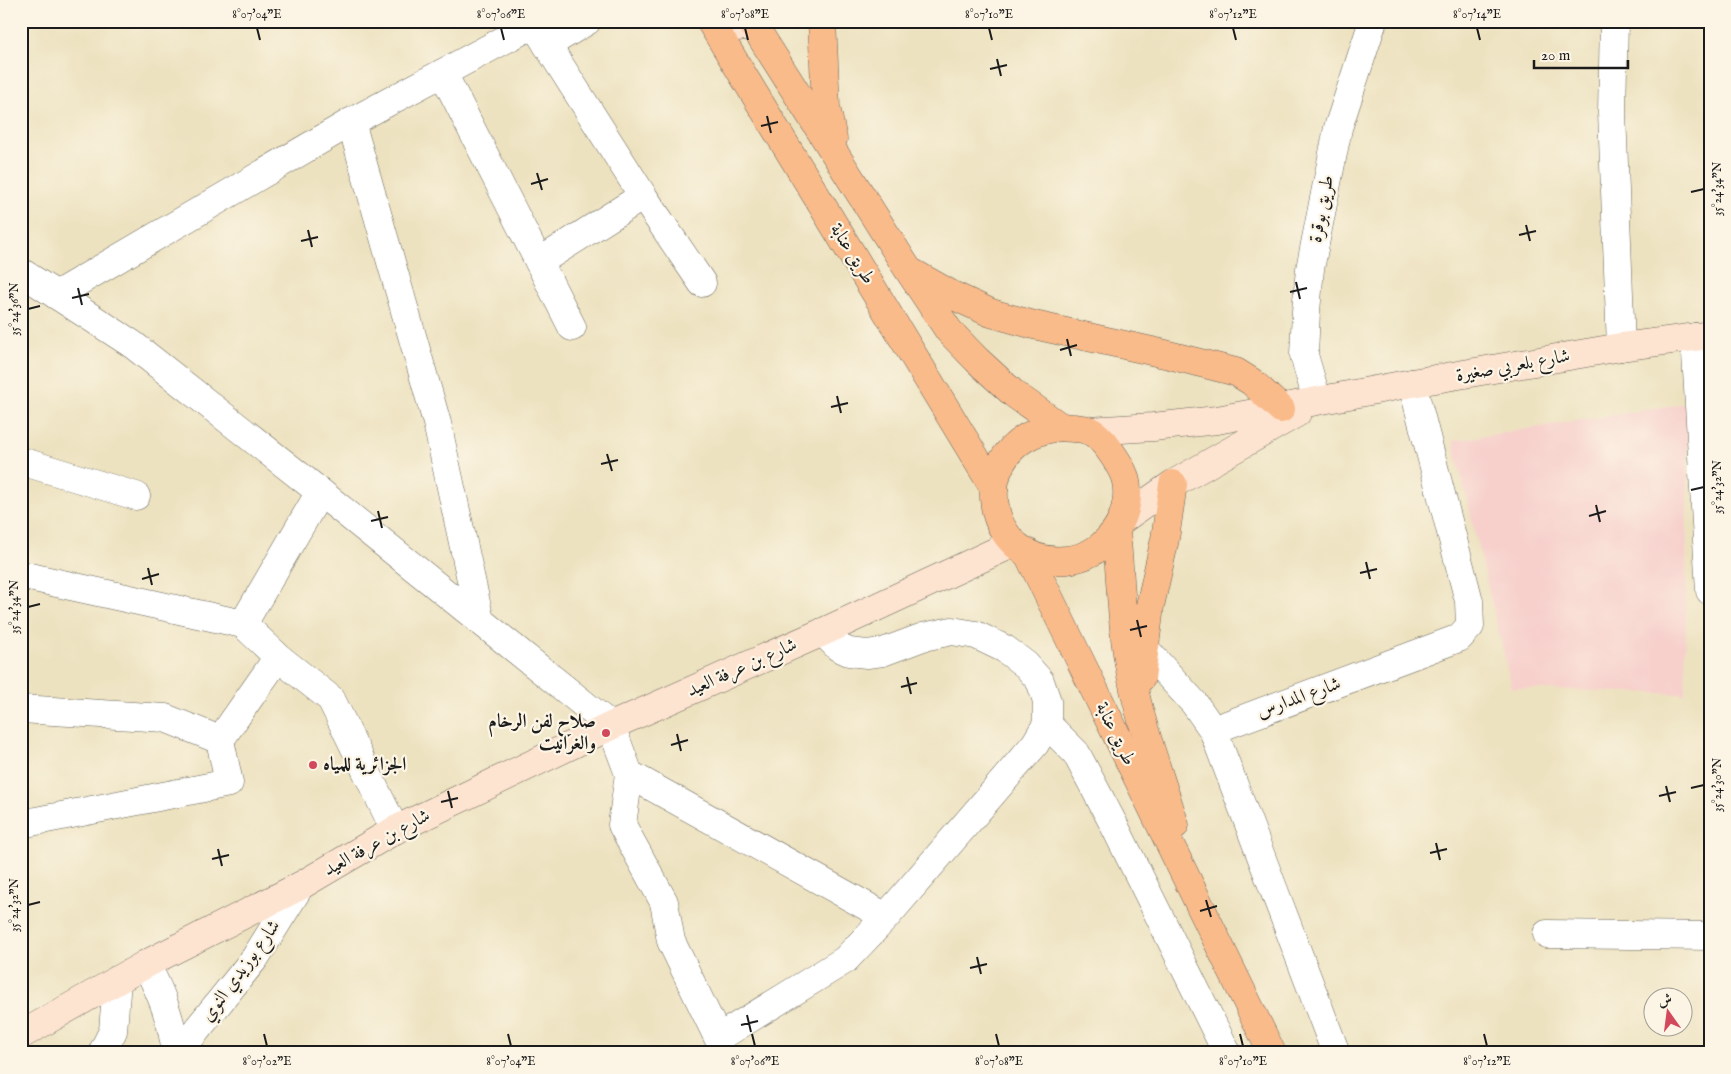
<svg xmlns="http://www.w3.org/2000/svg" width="1731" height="1074" font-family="'IM FELL English',Amiri,serif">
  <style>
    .built { fill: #f7d0cc }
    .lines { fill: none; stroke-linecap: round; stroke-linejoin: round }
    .minor-casing { stroke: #656155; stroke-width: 29 }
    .tertiary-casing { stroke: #656155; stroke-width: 29 }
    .secondary-casing { stroke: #656155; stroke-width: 29 }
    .primary-casing { stroke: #656155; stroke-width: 29 }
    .minor { stroke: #fff; stroke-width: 28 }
    .tertiary { stroke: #fff; stroke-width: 28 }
    .secondary { stroke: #fde4d1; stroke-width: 28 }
    .primary { stroke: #fabb8b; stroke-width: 28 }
    .ticks { fill: none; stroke: #1c1c1c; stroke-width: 2 }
    .poi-dot { fill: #d1495b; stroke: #fcf5e5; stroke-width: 2 }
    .labels { text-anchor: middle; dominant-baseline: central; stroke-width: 4.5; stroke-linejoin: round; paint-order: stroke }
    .street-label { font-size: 19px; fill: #1c1c1c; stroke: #fcf5e5 }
    .poi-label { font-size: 19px; font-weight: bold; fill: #1c1c1c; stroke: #fcf5e5; text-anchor: end }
    .neatline { fill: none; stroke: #1c1c1c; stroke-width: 2 }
    .ticks-label { font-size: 12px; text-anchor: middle; fill: #1c1c1c }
  </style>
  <rect width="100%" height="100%" fill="#fcf5e5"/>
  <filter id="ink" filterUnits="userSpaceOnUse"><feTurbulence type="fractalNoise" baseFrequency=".02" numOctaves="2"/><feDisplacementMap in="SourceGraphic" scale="10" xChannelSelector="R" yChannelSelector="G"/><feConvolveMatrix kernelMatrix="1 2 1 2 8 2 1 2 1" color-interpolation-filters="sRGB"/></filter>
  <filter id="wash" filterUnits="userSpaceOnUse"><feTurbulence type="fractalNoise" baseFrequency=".0096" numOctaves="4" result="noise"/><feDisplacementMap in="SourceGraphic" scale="20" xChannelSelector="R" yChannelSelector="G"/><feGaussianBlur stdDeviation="1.12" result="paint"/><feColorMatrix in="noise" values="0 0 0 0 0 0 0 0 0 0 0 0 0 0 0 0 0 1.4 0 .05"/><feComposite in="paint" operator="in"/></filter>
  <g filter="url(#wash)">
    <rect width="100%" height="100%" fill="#ede2c0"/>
    <path class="built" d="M1688,403L1685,694L1512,688L1453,441Z"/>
  </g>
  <g filter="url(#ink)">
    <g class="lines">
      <g class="minor-casing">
        <g id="minor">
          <path d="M532,21L643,196L702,283"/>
          <path d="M1614,21L1612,112L1621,347"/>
          <path d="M547,45L587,21"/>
          <path d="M443,73L572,327"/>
          <path d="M351,122L437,423L480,621"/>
          <path d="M539,262L643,196"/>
          <path d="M56,295L351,122L534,24"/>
          <path d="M1695,337L1710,591"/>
          <path d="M1317,400L1304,355L1306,311L1310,269L1338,128L1373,21"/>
          <path d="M21,461L136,496"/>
          <path d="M21,575L243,624L278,657L331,699L395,830"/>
          <path d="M243,624L320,492"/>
          <path d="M1145,649L1194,703L1213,730"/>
          <path d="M21,709L165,718L220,740L229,783L21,824"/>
          <path d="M1047,724L1076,753L1113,823L1227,1053"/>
          <path d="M611,726L629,774L886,917"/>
          <path d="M220,740L278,657"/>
          <path d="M629,774L622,825L664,902L671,941L718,1038L845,960L886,917L1035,744L1047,724V701L1040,681L1026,665L1005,649L976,635L952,631L923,637L883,652L867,654L849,652L838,647L823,632"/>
          <path d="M1547,934L1710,936"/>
          <path d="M1336,1053L1213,730L1459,638L1470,626L1469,601L1412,383"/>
        </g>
      </g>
      <g class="tertiary-casing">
        <g id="tertiary">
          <path d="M21,272L132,344L320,492L611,726"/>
          <path d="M146,964C162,995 171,1018 176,1053"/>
          <path d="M102,1053L113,1031L117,980"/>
          <path d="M178,1053L255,958L300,886"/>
        </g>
      </g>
      <g class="secondary-casing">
        <g id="secondary">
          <path d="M719,21L716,30L753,25L760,21"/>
          <path d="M1089,431L1153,427L1217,420L1412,383L1621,347L1710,335"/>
          <path d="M1123,519L1173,484L1297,413"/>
          <path d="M21,1035L146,964L300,886L395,830L611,726L823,632L1014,543"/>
        </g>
      </g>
      <g class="primary-casing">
        <g id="primary">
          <path d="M710,21L994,488"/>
          <path d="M751,21L909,271L949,331L977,360L1014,394L1061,427"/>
          <path d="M822,21L826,107L833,139"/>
          <path d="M913,273L952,295L991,313L1034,325L1165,354L1236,372L1252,382L1281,409"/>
          <path d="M1061,427C1070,428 1080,428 1088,430C1102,435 1120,464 1125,477C1131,498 1124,522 1110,537C1099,550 1084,558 1067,560C981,570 961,437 1061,427Z"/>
          <path d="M1116,531C1121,578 1121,628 1131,675C1141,726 1160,776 1175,825"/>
          <path d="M1027,552L1272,1053"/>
          <path d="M1141,678L1150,606L1165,539L1173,484"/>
        </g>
      </g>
      <use href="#minor" class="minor"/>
      <use href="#tertiary" class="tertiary"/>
      <use href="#secondary" class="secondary"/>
      <use href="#primary" class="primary"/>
    </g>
  </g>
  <path class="ticks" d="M257,28L260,40M501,28L504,40M745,28L748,40M989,28L992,40M1233,28L1236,40M1477,28L1480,40M997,59L1001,76M990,69L1007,65M767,116L771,133M761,126L778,122M537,173L542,190M531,184L548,179M1691,192L1704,189M1526,225L1530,241M308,230L312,247M1519,235L1536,231M301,241L318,237M1296,282L1300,299M78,288L82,305M1290,292L1307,288M72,298L89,294M28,309L40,306M1067,339L1071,356M1060,350L1077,345M837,396L841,413M831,407L848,403M607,454L612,471M601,464L618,460M1691,490L1704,487M1596,505L1600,522M378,511L382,528M1589,516L1606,511M371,521L388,517M1366,562L1370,579M148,568L152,585M1360,573L1377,569M142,579L159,574M28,607L40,604M1137,620L1141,637M1130,630L1147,626M907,677L911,694M901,687L917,683M677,734L681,751M671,745L688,740M1666,786L1670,802M1691,788L1704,785M448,791L452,808M1659,796L1676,792M441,802L458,798M1436,843L1440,860M218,849L222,866M1430,853L1447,849M212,859L229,855M1206,900L1211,917M28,905L40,902M1200,911L1217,906M977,957L981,974M970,968L987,964M747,1015L751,1032M741,1025L758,1021M264,1034L267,1046M508,1034L511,1046M752,1034L755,1046M996,1034L999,1046M1240,1034L1243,1046M1484,1034L1487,1046"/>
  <g class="poi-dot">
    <circle cx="606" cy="733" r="5"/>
    <circle cx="313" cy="765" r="5"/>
  </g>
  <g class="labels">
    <g class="street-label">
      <text transform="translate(1322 209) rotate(-79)">طريق بوقرة</text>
      <text transform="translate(852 254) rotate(58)">طريق عنابة</text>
      <text transform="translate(1513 366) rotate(-10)">شارع بلعربي صغيرة</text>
      <text transform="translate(742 668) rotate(-24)">شارع بن عرفة العيد</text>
      <text transform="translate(1299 698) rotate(-20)">شارع المدارس</text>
      <text transform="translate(1115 734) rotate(64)">طريق عنابة</text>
      <text transform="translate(377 843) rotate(-29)">شارع بن عرفة العيد</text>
      <text transform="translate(241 971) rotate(-54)">شارع بوزيدي النوي</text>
    </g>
    <g class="poi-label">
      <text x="596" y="722">صلاح لفن الرخام<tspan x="596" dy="22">والغرانيت</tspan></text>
      <text x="323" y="765" text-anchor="start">الجزائرية للمياه</text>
    </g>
  </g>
  <rect width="1731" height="1074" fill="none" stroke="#fcf5e5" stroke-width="55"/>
  <g transform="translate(1668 1012) rotate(346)"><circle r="24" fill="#fcf5e5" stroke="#a29e95"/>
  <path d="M0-4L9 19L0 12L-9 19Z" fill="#d1495b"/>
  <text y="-8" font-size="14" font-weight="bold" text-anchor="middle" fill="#1c1c1c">ش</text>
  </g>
  <path d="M1534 60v8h94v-8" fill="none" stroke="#1c1c1c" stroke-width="2.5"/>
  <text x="1541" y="60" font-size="15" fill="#1c1c1c" stroke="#fcf5e5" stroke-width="4" paint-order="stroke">20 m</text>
  <rect x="28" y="28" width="1676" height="1018" class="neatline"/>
  <g class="ticks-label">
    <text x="257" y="18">8°07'04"E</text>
    <text x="501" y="18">8°07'06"E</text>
    <text x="745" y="18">8°07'08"E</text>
    <text x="989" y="18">8°07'10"E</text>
    <text x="1233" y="18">8°07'12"E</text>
    <text x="1477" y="18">8°07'14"E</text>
    <text transform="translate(1717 189) rotate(-90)" y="4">35°24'34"N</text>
    <text transform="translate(14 309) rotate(-90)" y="4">35°24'36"N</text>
    <text transform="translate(1717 487) rotate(-90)" y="4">35°24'32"N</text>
    <text transform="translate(14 607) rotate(-90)" y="4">35°24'34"N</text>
    <text transform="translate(1717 785) rotate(-90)" y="4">35°24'30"N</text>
    <text transform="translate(14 905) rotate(-90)" y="4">35°24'32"N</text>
    <text x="267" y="1065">8°07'02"E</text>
    <text x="511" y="1065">8°07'04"E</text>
    <text x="755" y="1065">8°07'06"E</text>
    <text x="999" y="1065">8°07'08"E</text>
    <text x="1243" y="1065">8°07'10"E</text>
    <text x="1487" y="1065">8°07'12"E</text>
  </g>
</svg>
